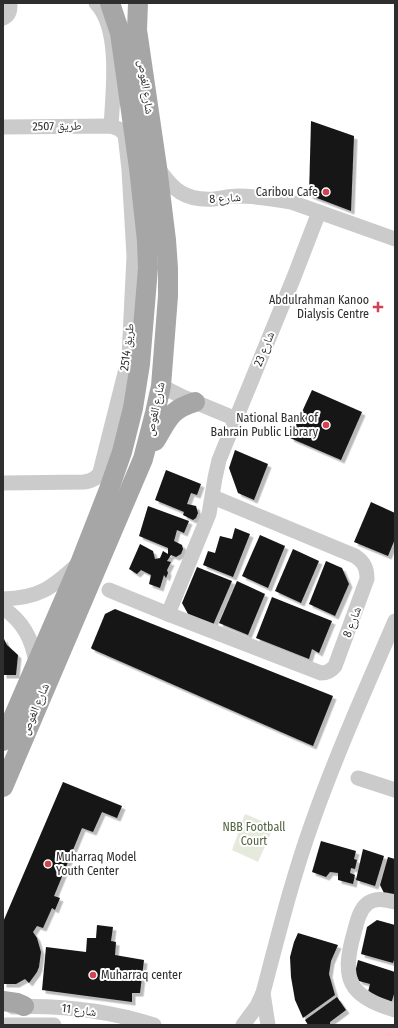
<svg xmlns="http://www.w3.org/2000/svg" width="398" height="1028" font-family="'Fira Sans Condensed','Noto Naskh Arabic',sans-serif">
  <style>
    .green { fill: #e5eadd }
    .building { fill: #151515; filter: url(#shadow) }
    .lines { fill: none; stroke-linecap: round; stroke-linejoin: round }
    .minor { stroke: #cbcbcb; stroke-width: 15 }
    .major { stroke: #a6a6a6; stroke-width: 20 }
    .poi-dot { fill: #d34253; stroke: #fff; stroke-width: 1.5 }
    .labels { text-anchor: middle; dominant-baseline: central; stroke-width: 4; stroke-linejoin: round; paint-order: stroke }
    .street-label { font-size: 12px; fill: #2e2e2e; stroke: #fff }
    .poi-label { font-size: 12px; fill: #2e2e2e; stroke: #fff; text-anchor: end }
    .park-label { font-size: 12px; fill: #536540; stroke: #fff }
  </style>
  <defs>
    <filter id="shadow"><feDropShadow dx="3.5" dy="3.5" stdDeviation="0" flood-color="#0004"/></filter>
  </defs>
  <rect width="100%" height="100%" fill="#fff"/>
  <path class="green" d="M245,814L274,826L258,862L232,850Z"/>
  <g class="building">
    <path d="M311,121L354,136L351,211L309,195Z"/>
    <path d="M312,390L362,412L341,460L290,438Z"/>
    <path d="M235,450L268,464L254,500L238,493L229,468Z"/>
    <path d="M166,470L201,484L197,495L191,493L187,504L196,506L198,513L196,518L193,520L183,515L184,512L155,500Z"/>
    <path d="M371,502L395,513V539L388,556L354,542Z"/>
    <path d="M148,506L189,521L184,533L177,530L174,541L182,545L183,549L181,554L176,557L171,555L167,561L171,562L167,570L168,573L166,578L164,575L160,588L149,584L151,575L141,570L137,574L129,569L140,544L153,551L155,559L160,558L163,551L168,554V548L139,536Z"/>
    <path d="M235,528L250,534L233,577L203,565L208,551L215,553L220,536L232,539Z"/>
    <path d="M260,535L285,546L268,588L242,576Z"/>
    <path d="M293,549L319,561L301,603L275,591Z"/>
    <path d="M326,561L342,568L349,584L335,616L309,604Z"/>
    <path d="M197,567L232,581L213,625L188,614L182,603Z"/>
    <path d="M237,581L265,594L248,635L219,623Z"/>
    <path d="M272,597L332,621L319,653L312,649L309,659L256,638Z"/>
    <path d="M115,609L333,696L313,746L92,649L91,648L105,614Z"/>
    <path d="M3,637L7,645L18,655L16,675H3Z"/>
    <path d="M63,782L122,806L117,818L102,812L93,832L82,828L54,896L60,898L55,910L52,908L43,928L37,926L33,932L37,938L41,952L39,967L37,972L29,983L25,979L16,984H3V922Z"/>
    <path d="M321,841L356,851L354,859L357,860L355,869L351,868L350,873L355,875L353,884L338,880V873L330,872L326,877L312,872Z"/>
    <path d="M363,849L384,856L375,886L356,880Z"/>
    <path d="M388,857L395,859V899L385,895L380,885Z"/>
    <path d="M377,920L395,925V957L393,963L361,954L367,927Z"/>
    <path d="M97,925L113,927L111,941L116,942L115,955L144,960L140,993H132V1002L42,990L46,947L86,952L87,938H96Z"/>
    <path d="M298,933L338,945L331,961L329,974L335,995L303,1018L295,1000L291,977L290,957L294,942Z"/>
    <path d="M358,960L395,972V991L391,1004L368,992L370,984L359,981L355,973Z"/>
    <path d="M337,997L346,1010L330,1022V1025H308L305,1020Z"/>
  </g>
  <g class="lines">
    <g class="minor">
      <path d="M96,3C121,29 113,92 111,126"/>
      <path d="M3,18C10,15 10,10 10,3"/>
      <path d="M3,127L111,126L119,129L125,134L129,170L134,256L129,357L100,472C97,479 91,481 84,482L3,483"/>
      <path d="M158,168C173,190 185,201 214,199C222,198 230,196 238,196C256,196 273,199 291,202L395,239"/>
      <path d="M161,386L183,397L236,419"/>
      <path d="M109,590L168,614L321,673C327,673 331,671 335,666L367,579C367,568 364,562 355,556L213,497"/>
      <path d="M3,599C39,598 52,588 78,564"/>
      <path d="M3,608C23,621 33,640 36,664"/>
      <path d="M168,614L209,514L215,478L219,460L294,277L319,212"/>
      <path d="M358,778L395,790"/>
      <path d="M395,902C386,900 377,897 368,903C359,910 357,922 354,933C341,978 348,997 395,1010"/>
      <path d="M263,993L268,1025"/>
      <path d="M13,1007C60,1005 109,1011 154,1025"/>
      <path d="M6,1025H54"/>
      <path d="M243,1025L257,1006L263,993C278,936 292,879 312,823C336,755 366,688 395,621"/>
    </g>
    <g class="major">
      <path d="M155,441C168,420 169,410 195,402"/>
      <path d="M3,741L81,561L108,492L122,452L133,408L140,364L148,268L147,241L139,168L120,33L110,3"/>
      <path d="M3,787L143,459L155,413L161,386L168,296V268L166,240L157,167L137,30L138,3"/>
      <path d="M3,1001L17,1003L24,1006"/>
    </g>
  </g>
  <g class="poi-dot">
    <circle cx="326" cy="192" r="4"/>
    <path d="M376 301h4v4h4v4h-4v4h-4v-4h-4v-4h4z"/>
    <circle cx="326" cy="425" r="4"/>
    <circle cx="48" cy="864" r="4"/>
    <circle cx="93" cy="975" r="4"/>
  </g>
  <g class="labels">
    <g class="street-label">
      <text transform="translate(146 87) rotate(82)">شارع الغوص</text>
      <text transform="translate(57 126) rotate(-1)">طريق 2507</text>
      <text transform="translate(225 198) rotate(-4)">شارع 8</text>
      <text transform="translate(127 347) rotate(-83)">طريق 2514</text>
      <text transform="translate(264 349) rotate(-68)">شارع 23</text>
      <text transform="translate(155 409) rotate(-78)">شارع الغوص</text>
      <text transform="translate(352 622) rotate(-69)">شارع 8</text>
      <text transform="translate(35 709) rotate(-67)">شارع الغوص</text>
      <text transform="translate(79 1010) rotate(7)">شارع 11</text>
    </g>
    <g class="poi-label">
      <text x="318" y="192">Caribou Cafe</text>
      <text x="369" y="300">Abdulrahman Kanoo<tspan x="369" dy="14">Dialysis Centre</tspan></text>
      <text x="318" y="418">National Bank of<tspan x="318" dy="14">Bahrain Public Library</tspan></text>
      <text x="56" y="857" text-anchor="start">Muharraq Model<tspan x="56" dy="14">Youth Center</tspan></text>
      <text x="101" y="975" text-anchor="start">Muharraq center</text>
    </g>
    <g class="park-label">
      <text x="254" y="827">NBB Football<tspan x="254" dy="14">Court</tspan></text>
    </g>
  </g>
  <rect width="398" height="1028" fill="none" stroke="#2e2e2e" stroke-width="8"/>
</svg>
